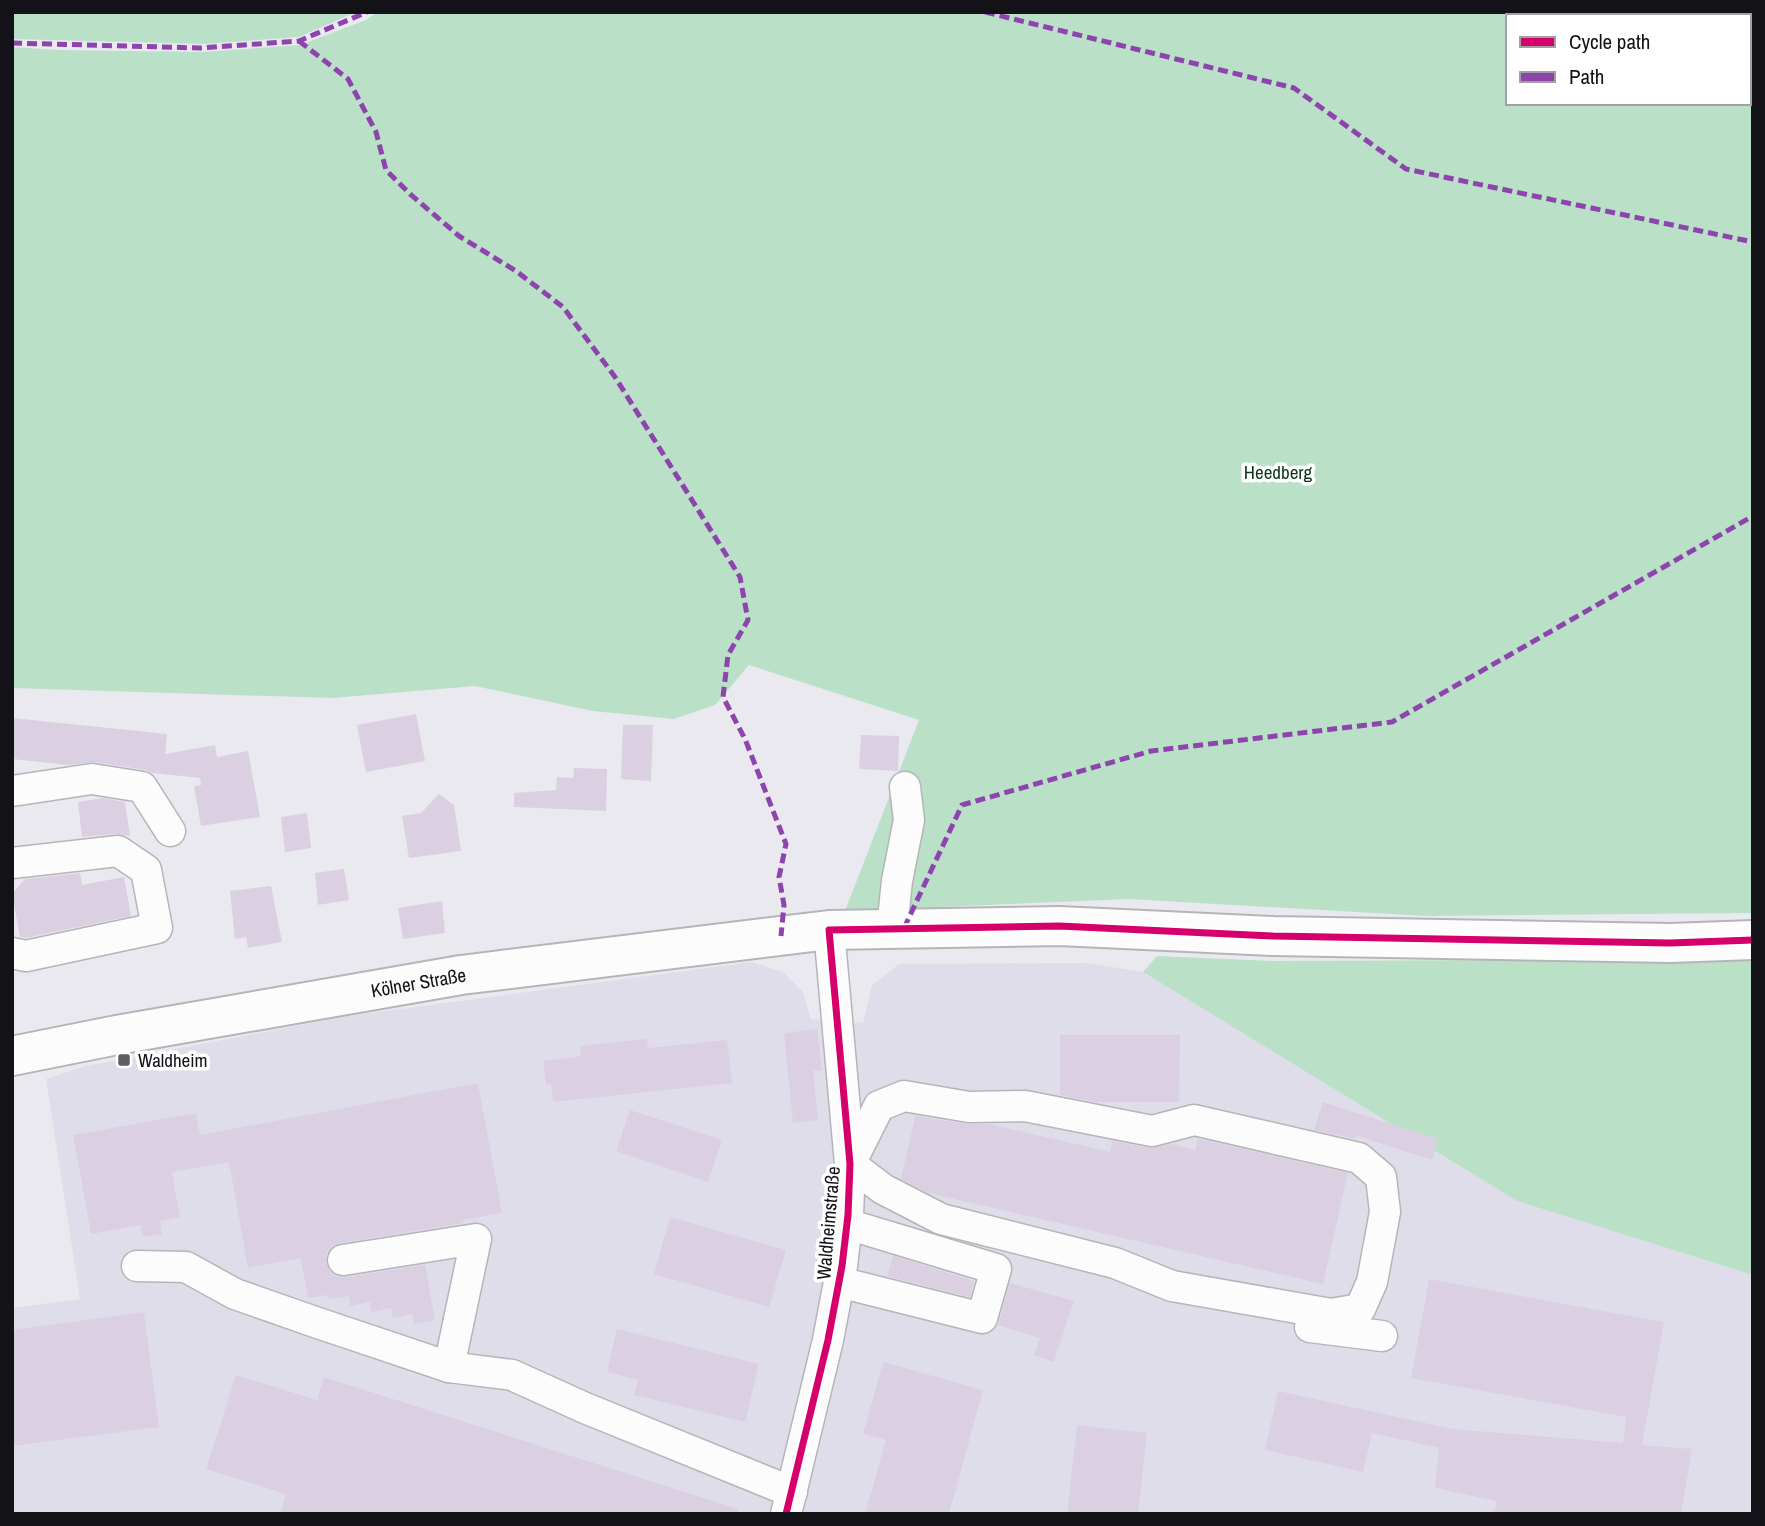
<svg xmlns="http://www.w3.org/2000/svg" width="1765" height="1526" font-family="'Archivo Narrow',sans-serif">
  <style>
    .built { fill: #e0ddeb }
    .green { fill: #bae1c8; fill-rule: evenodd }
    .building { fill: #dad0e2 }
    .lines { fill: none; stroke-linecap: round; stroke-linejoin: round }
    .minor-casing { stroke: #b5b5b9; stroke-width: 33 }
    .major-casing { stroke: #b5b5b9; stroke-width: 42 }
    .minor { stroke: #fcfcfd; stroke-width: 30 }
    .major { stroke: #fcfcfd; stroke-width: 38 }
    .quiet { stroke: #8e44ad; stroke-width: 5; stroke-dasharray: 10 5; stroke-linecap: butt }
    .cycleway-casing { stroke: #fff; stroke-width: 11 }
    .cycleway { stroke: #d6006c; stroke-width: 7 }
    .poi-dot { fill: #5e5d63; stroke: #fff; stroke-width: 2.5 }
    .labels { text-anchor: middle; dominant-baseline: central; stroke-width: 7; stroke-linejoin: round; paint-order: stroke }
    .park-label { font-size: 19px; fill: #0e361e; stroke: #fff }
    .street-label { font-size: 19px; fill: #131217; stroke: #fff }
    .poi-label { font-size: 19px; fill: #131217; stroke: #fff; text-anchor: start }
  </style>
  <rect width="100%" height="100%" fill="#eae9ef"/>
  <path class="built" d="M752,962L783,972L803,992L811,1019L863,1023L872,985L899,964L1087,963L1143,972L1517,1201L1753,1275V1514H12V1308L80,1299L46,1079L86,1066L348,1016Z"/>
  <g class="green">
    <path d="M12,12H356L299,37L203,44L12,39Z"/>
    <path d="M377,12H1753V913L1427,916L1128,899L845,911L919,720L749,665L715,705L674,719L593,711L475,686L332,698L12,688V47L58,50L202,52L300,45L366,20ZM1508,16H1749V103H1508Z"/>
    <path d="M1157,956L1274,961L1753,959V1275L1517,1201L1143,972Z"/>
  </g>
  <g class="building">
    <path d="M416,714L425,761L366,772L357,725Z"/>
    <path d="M12,718L167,734L165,754L215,745L217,757L248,751L260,817L201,826L194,786L201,785L200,778L153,773L145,770L95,762L68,765L12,759Z"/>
    <path d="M623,725H653L651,781L621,779Z"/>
    <path d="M861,735L899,736L898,771L859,769Z"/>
    <path d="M574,768L607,769L606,811L514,807V793L556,790L557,777L573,778Z"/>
    <path d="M439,794L454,805L461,851L409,858L402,816L421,813Z"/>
    <path d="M103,798L125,802L130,836L116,834L82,837L78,802Z"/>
    <path d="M307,813L311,848L285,852L281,817Z"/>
    <path d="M344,869L349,900L318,905L315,873Z"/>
    <path d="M80,873L82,885L124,877L131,916L26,938L20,937L12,894L25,879Z"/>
    <path d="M271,886L282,942L248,948L246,937L235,939L230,891Z"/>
    <path d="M442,901L445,933L403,939L398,908Z"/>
    <path d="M817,1029L822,1070L813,1071L818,1120L793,1123L784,1033Z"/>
    <path d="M1060,1035H1180L1179,1102H1095L1060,1095Z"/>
    <path d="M647,1039L648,1048L727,1040L732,1083L553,1102L551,1084L546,1085L543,1061L581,1056L580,1046Z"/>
    <path d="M478,1083L502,1213L463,1220L464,1223L340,1243L332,1247L326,1254V1263L329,1270L337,1277H346L425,1265L435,1320L414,1324L412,1314L393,1318L391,1308L371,1312L370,1302L350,1306L349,1296L329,1299L328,1295L308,1298L301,1258L248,1268L229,1162L172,1172L180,1217L160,1221L162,1234L143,1237L140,1225L91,1234L73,1135L196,1113L200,1135Z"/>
    <path d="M1323,1102L1438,1139L1432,1160L1357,1136L1356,1139L1314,1130Z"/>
    <path d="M630,1110L722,1140L708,1182L616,1151Z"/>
    <path d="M915,1116L966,1124H989L1110,1152L1113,1141L1149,1148L1171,1144L1195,1150L1198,1139L1348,1173L1323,1284L928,1193L901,1179Z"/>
    <path d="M670,1217L786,1250L769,1307L654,1274Z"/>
    <path d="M893,1256L974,1281L970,1297L887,1276Z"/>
    <path d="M1429,1279L1664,1322L1642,1445L1692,1449L1681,1514H1494L1497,1501L1435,1488L1439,1448L1372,1433L1363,1472L1265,1450L1278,1391L1453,1429L1623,1443L1626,1417L1411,1378Z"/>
    <path d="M1010,1283L1074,1301L1054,1362L1034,1355L1040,1338L998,1325Z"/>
    <path d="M144,1312L159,1427L12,1446V1330Z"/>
    <path d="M617,1329L759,1364L745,1422L634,1395L638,1380L607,1372Z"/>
    <path d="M883,1362L983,1390L949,1514H865L886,1440L863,1434Z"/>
    <path d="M236,1375L317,1400L324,1377L738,1509L737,1514H280L286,1494L206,1469Z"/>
    <path d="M1077,1425L1147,1433L1138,1514H1067Z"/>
  </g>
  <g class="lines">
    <g class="minor-casing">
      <g id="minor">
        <path d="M12,791L92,779L142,787L170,831"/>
        <path d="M12,863L118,851L146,870L157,928L26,956L12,953"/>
        <path d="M892,928L897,881L909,820L905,787"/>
        <path d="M904,1096L969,1107L1025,1106L1152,1131L1194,1120L1359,1158L1381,1177L1385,1212L1372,1282L1360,1309L1331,1314L1172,1286L1115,1263L941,1219L883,1189L850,1164L879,1106Z"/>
        <path d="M343,1260L476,1239L449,1367"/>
        <path d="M137,1266L186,1267L235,1294L315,1322L449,1367L512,1375L585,1408L792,1492"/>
        <path d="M839,1282L982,1318L996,1269L847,1224"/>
        <path d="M1310,1327L1382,1336"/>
        <path d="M786,1514L828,1340L842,1266L848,1215L850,1164L829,930"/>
      </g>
    </g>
    <g class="major-casing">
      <g id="major">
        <path id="s1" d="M12,1056L117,1035L461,975L829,930L1059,926L1273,936L1670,943L1753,940"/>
      </g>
    </g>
    <use href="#minor" class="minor"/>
    <use href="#major" class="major"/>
    <g class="quiet">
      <path d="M985,12L1294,88L1406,169L1753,242"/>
      <path d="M299,41L348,79L376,132L386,170L410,194L459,236L516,271L563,307L615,377L740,577L748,620L728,655L723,697L745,739L786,844L779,877L784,905L781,936"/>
      <path d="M12,43L201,48L299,41L367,12"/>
      <path d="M904,928L962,805L1151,751L1392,722L1753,516"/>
    </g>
    <g class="cycleway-casing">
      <path id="cycleway" d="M786,1514L828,1340L842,1266L848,1215L850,1164L829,930L1059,926L1273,936L1670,943L1753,940"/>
    </g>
    <use href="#cycleway" class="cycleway"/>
  </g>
  <rect class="poi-dot" x="117" y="1053" width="14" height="14" rx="3.5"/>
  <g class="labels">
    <g class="park-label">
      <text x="1278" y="472">Heedberg</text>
    </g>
    <g class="street-label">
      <text stroke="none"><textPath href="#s1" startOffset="413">Kölner Straße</textPath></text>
      <text transform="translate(828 1223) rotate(-85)">Waldheimstraße</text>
    </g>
    <g class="poi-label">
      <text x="138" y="1060">Waldheim</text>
    </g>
  </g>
  <rect width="1765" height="1526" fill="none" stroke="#131217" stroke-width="28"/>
  <rect x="1506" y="14" width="245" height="91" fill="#ffffff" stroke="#a1a0a2" stroke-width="2"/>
  <rect x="1520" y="37" width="35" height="10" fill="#d6006c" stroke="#a1a0a2" stroke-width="2"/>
  <text x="1569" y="49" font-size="21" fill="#131217">Cycle path</text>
  <rect x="1520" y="72" width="35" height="10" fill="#8e44ad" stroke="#a1a0a2" stroke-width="2"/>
  <text x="1569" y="84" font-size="21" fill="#131217">Path</text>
</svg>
